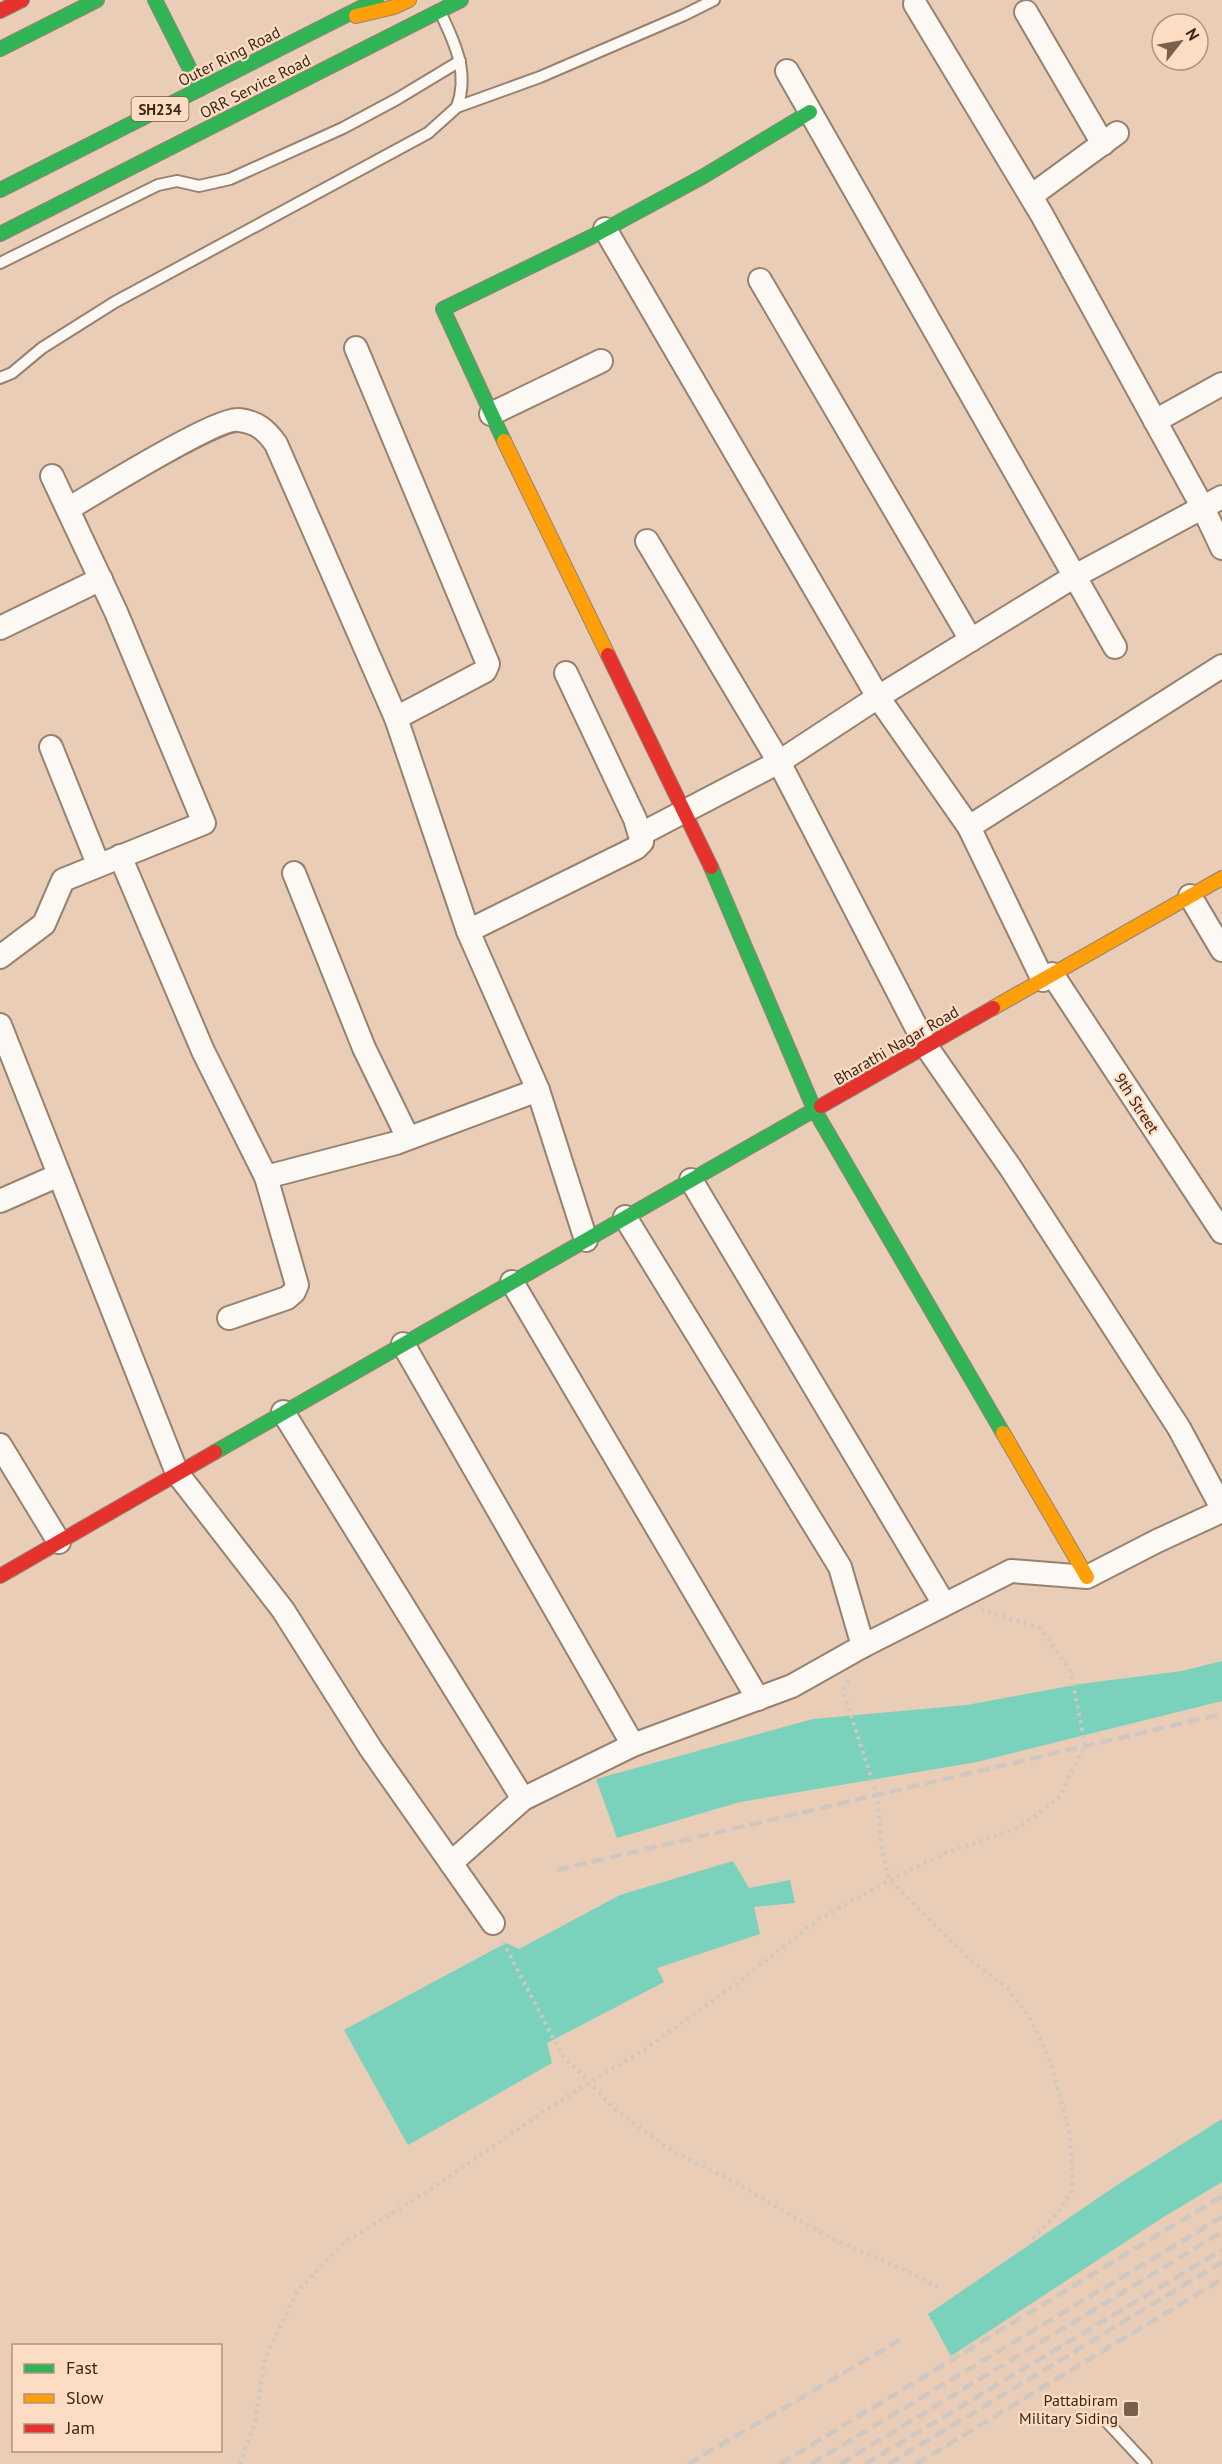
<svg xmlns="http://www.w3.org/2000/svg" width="1222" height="2464" font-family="'PT Sans',sans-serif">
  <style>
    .water { fill: #7ad1bc }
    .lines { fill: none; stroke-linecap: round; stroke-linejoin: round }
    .lane-casing { stroke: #978270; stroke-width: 14 }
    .street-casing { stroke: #978270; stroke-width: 26 }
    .fast-casing { stroke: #978270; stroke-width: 16 }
    .slow-casing { stroke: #978270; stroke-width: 16 }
    .jam-casing { stroke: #978270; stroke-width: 16 }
    .path { stroke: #d0c8c1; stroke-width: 4; stroke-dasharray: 3 4.5; stroke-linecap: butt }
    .lane { stroke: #fcf8f4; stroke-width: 10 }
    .street { stroke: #fcf8f4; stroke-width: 22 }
    .fast { stroke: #30b455; stroke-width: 14 }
    .slow { stroke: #ff9f0a; stroke-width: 14 }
    .jam { stroke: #e5322d; stroke-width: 14 }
    .rail { stroke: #cfc7c0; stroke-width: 4.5; stroke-dasharray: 12 6; stroke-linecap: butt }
    .poi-dot { fill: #78614f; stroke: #fcddc4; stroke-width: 2 }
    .labels { text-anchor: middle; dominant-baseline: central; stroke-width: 4.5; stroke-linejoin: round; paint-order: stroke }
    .shield { fill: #fcddc4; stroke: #755e4b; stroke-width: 1.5 }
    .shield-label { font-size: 15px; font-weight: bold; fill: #3b2717 }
    .street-label { font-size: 16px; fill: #3b2717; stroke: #fcddc4 }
    .poi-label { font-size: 16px; fill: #3b2717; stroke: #fcddc4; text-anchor: end }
  </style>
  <rect width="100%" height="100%" fill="#e9cdb6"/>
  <g class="water">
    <path d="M1222,1661V1701L977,1762L740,1802L617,1838L596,1779L813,1719L967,1705L1080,1684L1182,1671Z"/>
    <path d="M733,1861L749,1888L790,1880L795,1903L754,1907L760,1934L657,1968L664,1982L547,2043L552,2063L408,2145L344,2030L506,1943L519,1949L620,1895Z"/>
    <path d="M1222,2119V2182L1162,2218L951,2356L928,2314L1120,2183Z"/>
  </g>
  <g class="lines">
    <g class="lane-casing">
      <g id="lane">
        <path d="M441,14C456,45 469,74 457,107"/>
        <path d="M0,263L158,185L177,181L199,186L230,179L343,128L397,99L460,61"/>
        <path d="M0,378L12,373L42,348L115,302L428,133L457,107L540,77L684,15L714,0"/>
        <path d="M1107,2422L1146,2464"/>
      </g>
    </g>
    <g class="street-casing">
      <g id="street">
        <path d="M915,4L1042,215L1203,508L1222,548"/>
        <path d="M1026,12L1103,144"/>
        <path d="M787,71L1115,647"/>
        <path d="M1031,196L1117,133"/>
        <path d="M605,229L878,697L969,827"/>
        <path d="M760,280L971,640"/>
        <path d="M356,348L488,664L485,671L396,718"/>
        <path d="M491,414L601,361"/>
        <path d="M1155,421L1222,384"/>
        <path d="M68,509C93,494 219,416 239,420C257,422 266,430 276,444L396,718L468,931L538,1090L586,1240"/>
        <path d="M647,541L779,762L926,1046L1010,1167L1179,1428L1222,1508"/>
        <path d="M0,628L101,579"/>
        <path d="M51,747L98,864"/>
        <path d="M641,834L779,762L878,697L1075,576L1222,497"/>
        <path d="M120,856L203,1051L266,1177L396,1143L538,1090"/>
        <path d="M294,873L364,1048L408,1138"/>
        <path d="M1190,896L1222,950"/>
        <path d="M468,931L636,848L642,842L635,819L566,673"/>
        <path d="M0,957L44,924L63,880L204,823L116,612L52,476"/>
        <path d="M1052,974L1222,1232"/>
        <path d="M1043,980L969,827L1222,666"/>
        <path d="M0,1025L177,1473L283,1610L371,1749L493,1923"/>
        <path d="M691,1180L944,1604"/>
        <path d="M0,1201L59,1175"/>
        <path d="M625,1217L840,1567L863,1646"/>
        <path d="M512,1282L758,1699"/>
        <path d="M229,1318L287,1298L294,1292L297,1285L266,1177"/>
        <path d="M403,1344L633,1745"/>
        <path d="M283,1412L523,1799"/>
        <path d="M0,1445L59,1542"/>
        <path d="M451,1863L523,1799L633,1745L792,1686L863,1646L1011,1571L1087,1577L1157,1541L1222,1511"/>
      </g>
    </g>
    <g class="fast-casing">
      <g id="fast">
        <path d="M155,0L200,89"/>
        <path d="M0,49L97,0"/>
        <path d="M0,190L376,0"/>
        <path d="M0,234L461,0"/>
        <path d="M504,441L443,309L591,237L704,176L810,112"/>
        <path d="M711,867L815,1111L1003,1433"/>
        <path d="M215,1452L821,1106"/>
      </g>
    </g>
    <g class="slow-casing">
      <g id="slow">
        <path d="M356,16L394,7L409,0"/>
        <path d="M504,441L608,655"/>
        <path d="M993,1008L1222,878"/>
        <path d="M1003,1433L1087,1577"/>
      </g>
    </g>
    <g class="jam-casing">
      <g id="jam">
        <path d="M0,11L22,0"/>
        <path d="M608,655L711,867"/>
        <path d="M821,1106L993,1008"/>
        <path d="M0,1576L215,1452"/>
      </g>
    </g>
    <g class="path">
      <path d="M848,1680L843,1691L877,1795L882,1849L889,1880L967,1957L1007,1988L1029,2016L1051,2063L1070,2135L1073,2189L1055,2216L1029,2243"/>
      <path d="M503,1942L562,2055L615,2109L667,2148L732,2181L829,2237L913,2274L942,2289"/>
      <path d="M240,2464L255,2422L265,2358L297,2292L343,2243L422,2195L552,2106L645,2049L736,1984L819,1919L899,1875L946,1853L1020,1827L1058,1798L1085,1746L1071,1672L1040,1628L982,1610"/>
    </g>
    <use href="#lane" class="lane"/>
    <use href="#street" class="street"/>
    <use href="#fast" class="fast"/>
    <use href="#slow" class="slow"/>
    <use href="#jam" class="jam"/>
    <g class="rail">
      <path d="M557,1870L1222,1714"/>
      <path d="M688,2464L905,2337"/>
      <path d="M780,2464L1222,2196"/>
      <path d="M811,2464L1222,2217"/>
      <path d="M840,2464L1222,2232"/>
      <path d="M865,2464L1222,2250"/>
      <path d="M889,2464L1222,2262"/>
      <path d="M916,2464L1222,2279"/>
    </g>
  </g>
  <rect class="poi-dot" x="1123" y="2401" width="16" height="16" rx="3"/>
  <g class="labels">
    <rect class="shield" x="131.5" y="97" width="57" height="24" rx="4.5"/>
    <g class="shield-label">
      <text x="160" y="109">SH234</text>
    </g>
    <g class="street-label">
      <text transform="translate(229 56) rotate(-27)">Outer Ring Road</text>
      <text transform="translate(255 86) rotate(-27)">ORR Service Road</text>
      <text transform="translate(896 1045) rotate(-30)">Bharathi Nagar Road</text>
      <text transform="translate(1137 1103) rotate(57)">9th Street</text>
    </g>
    <g class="poi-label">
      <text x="1118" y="2400">Pattabiram<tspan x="1118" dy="18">Military Siding</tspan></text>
    </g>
  </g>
  <rect x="12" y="2344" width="210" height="108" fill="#fcddc4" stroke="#af947f" stroke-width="1.5"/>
  <rect x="24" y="2364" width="30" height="9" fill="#30b455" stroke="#af947f" stroke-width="1.5"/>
  <text x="66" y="2374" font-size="18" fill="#3b2717">Fast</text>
  <rect x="24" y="2394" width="30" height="9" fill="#ff9f0a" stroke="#af947f" stroke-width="1.5"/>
  <text x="66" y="2404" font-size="18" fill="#3b2717">Slow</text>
  <rect x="24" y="2424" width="30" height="9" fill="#e5322d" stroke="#af947f" stroke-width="1.5"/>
  <text x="66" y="2434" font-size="18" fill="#3b2717">Jam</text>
  <g transform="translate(1180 42) rotate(59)"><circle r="28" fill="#fcddc4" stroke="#af947f" stroke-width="1.5"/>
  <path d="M0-4.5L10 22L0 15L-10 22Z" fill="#78614f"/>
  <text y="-9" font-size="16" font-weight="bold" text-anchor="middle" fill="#3b2717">N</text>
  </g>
</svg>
